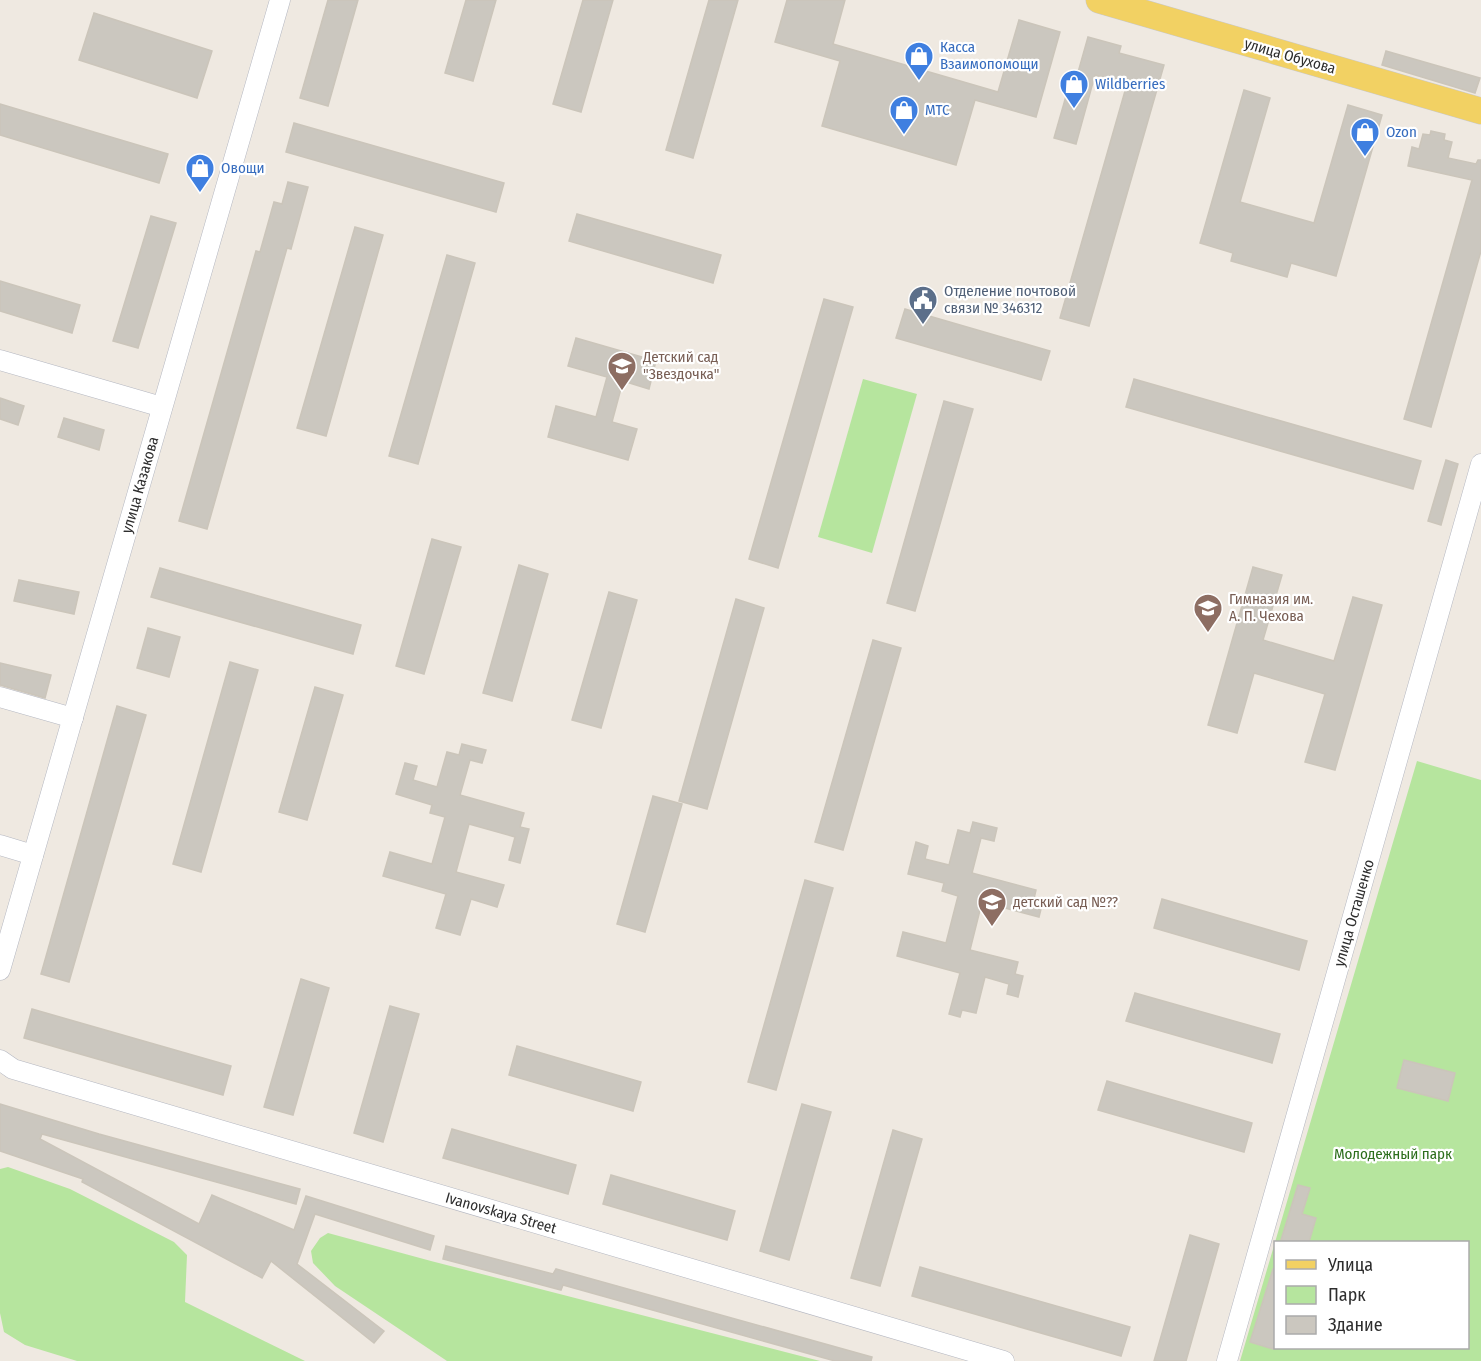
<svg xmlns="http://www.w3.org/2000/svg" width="1481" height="1361" font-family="'Fira Sans Condensed',sans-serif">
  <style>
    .green { fill: #b6e59e; fill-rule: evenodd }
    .building { fill: #cbc7bf; stroke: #cbc5ba; stroke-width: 1.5 }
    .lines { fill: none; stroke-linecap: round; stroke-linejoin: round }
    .minor-casing { stroke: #b4b7c1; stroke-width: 21 }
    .major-casing { stroke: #c9c9c9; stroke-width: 27 }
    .minor { stroke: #fff; stroke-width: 20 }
    .major { stroke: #f2d163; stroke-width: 26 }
    .labels { text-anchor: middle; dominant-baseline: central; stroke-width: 4.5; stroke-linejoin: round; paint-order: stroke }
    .shop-label { font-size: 15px; fill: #366cbe; stroke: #fff; text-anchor: start }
    .street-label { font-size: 15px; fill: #2e2e2e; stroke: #fff }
    .service-label { font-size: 15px; fill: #4e5e75; stroke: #fff; text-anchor: start }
    .education-label { font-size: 15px; fill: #785e54; stroke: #fff; text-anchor: start }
    .park-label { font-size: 15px; fill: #2c6e1b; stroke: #fff }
  </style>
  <rect width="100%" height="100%" fill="#efe9e1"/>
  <g class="green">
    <path d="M863,379L917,394L872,553L818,537Z"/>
    <path d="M1417,761L1481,780V1361H1240ZM1276,1242H1468V1348H1276Z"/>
    <path d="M8,1167L70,1189L174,1242L187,1255L185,1302L305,1361H77L25,1345L4,1332L0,1313V1169Z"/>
    <path d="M328,1233L431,1261L820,1361H447L335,1286L313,1263L311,1251L320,1238Z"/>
  </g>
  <g class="building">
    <path d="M328,0H358L328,106L300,98Z"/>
    <path d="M466,0H496L473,81L445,73Z"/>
    <path d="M583,0H613L581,112L553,104Z"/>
    <path d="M709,0H738L693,158L666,150Z"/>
    <path d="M787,0H845L833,44L998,92L1019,20L1060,32L1036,117L975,100L956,165L822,126L840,61L775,42Z"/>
    <path d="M94,13L212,51L197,98L79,60Z"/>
    <path d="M1088,37L1121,46L1119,53L1164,65L1089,326L1060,318L1127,84L1095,75L1076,144L1054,138L1072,75L1077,76Z"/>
    <path d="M1386,51L1480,78L1475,93L1382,65Z"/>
    <path d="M1244,90L1270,98L1240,202L1314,223L1348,105L1382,115L1336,276L1291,263L1287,277L1231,261L1233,253L1200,243Z"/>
    <path d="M0,104L168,154L159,183L0,135Z"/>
    <path d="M294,123L504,183L496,212L286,152Z"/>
    <path d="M1431,131L1445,134L1444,140L1452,142L1448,158L1476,164L1478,160H1481V251L1431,427L1404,419L1472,180L1408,166L1412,147L1419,149L1423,134L1430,135Z"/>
    <path d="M288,182L308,187L291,249L287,248L207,529L179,521L256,251L260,252L274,202L282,204Z"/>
    <path d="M577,214L721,255L713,283L569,241Z"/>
    <path d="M151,216L176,223L138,348L113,341Z"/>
    <path d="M355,227L383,235L326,436L297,428Z"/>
    <path d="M447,255L475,263L418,464L389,456Z"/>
    <path d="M0,281L80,305L72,333L0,311Z"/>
    <path d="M824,299L853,307L778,568L749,559Z"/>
    <path d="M905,309L1050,351L1041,380L896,338Z"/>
    <path d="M576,338L656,361L649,389L623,381L612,422L637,429L628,460L548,437L556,406L596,417L607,377L568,366Z"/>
    <path d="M1134,379L1421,461L1413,489L1126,407Z"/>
    <path d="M0,398L24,406L18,425L0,419Z"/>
    <path d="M944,401L973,409L915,611L887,603Z"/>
    <path d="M64,418L104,430L99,450L58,437Z"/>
    <path d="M1446,460L1458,464L1441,525L1428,521Z"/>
    <path d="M432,539L461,547L424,674L396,666Z"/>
    <path d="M519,565L548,574L512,701L483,693Z"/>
    <path d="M1253,567L1282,575L1263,640L1334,661L1353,597L1382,605L1335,770L1305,762L1325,694L1254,673L1237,733L1208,725Z"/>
    <path d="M160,568L361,625L353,654L151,597Z"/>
    <path d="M19,580L79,592L74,614L14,601Z"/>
    <path d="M609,592L637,600L601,728L572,720Z"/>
    <path d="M736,599L764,608L707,809L679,801Z"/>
    <path d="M148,628L180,637L169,677L137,668Z"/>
    <path d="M873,640L901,648L843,850L815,842Z"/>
    <path d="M230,662L258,670L201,872L173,864Z"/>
    <path d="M0,663L51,675L45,698L0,685Z"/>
    <path d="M315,687L343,695L307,820L279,812Z"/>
    <path d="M117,706L146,715L69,982L41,974Z"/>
    <path d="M462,744L486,750L482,763L470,760L460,795L524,813L520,827L529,829L520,863L509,860L515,837L469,824L456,872L504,885L497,907L471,899L460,935L436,928L446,894L383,876L390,852L432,864L445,817L430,813L432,805L396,794L405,763L417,766L413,780L437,787L447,752L459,755Z"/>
    <path d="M653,796L682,804L645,932L617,924Z"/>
    <path d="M973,822L997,828L994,841L981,838L972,873L1036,890L1033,903L1042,905L1039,917L982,902L970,950L1018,962L1015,974L1023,976L1018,997L1007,994L1009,984L985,977L976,1013L962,1010L960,1017L949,1014L960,973L897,956L903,932L946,943L958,896L942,891L944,883L908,874L916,842L928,846L925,859L949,865L958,830L970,833Z"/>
    <path d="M805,880L833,888L776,1090L748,1082Z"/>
    <path d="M1162,899L1307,941L1299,970L1154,928Z"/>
    <path d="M301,979L329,988L293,1115L264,1107Z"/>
    <path d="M1135,993L1280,1034L1272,1063L1126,1021Z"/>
    <path d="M390,1006L419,1014L383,1142L354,1133Z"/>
    <path d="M32,1009L231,1066L223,1095L24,1038Z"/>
    <path d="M517,1046L641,1082L633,1111L509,1075Z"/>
    <path d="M1404,1060L1455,1073L1448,1101L1397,1088Z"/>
    <path d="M1107,1081L1252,1123L1244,1152L1098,1110Z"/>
    <path d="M0,1104L99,1134L300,1189L296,1204L42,1134L40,1139L199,1224L212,1195L294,1230L306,1196L434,1236L430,1250L315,1214L297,1264L384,1331L374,1343L271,1261L262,1278L82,1182L83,1179L0,1151Z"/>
    <path d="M802,1104L831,1112L789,1260L760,1251Z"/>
    <path d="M452,1129L576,1165L568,1194L443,1158Z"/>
    <path d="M893,1130L922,1139L880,1286L851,1278Z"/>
    <path d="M611,1175L735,1211L727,1240L603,1204Z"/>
    <path d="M1298,1185L1310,1188L1302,1214L1316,1218L1309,1242H1289L1281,1240Z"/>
    <path d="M1190,1235L1219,1244L1186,1361H1154Z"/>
    <path d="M446,1246L553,1274L556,1269L872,1357L871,1361H835L563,1285L561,1290L443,1259Z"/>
    <path d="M920,1267L1130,1327L1121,1356L912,1296Z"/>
    <path d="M1273,1269L1275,1270V1342L1273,1349L1250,1342Z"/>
  </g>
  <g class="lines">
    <g class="minor-casing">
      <g id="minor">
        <path d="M0,360L162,407"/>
        <path d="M0,697L73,718"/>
        <path d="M0,845L33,855"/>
        <path d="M0,970L280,0"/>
        <path d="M0,1060L13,1069L1004,1361"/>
        <path d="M1227,1361L1481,464"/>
      </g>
    </g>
    <g class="major-casing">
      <path id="major" d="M1099,0L1481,111"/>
    </g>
    <use href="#minor" class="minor"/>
    <use href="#major" class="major"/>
  </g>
  <defs>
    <g id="shop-pin" transform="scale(1.5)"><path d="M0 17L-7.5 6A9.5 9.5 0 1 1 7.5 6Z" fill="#3f7fe0" stroke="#fff"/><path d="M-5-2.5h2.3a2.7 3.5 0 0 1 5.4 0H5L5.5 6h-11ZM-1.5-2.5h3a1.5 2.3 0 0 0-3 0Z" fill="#fff"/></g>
    <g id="civic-pin" transform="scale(1.5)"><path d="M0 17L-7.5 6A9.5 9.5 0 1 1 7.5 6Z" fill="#5c6f8a" stroke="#fff"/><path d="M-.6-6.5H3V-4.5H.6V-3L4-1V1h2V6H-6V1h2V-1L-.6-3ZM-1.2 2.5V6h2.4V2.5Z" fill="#fff"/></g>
    <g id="school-pin" transform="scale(1.5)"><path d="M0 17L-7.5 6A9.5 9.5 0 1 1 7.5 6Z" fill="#8d6e63" stroke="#fff"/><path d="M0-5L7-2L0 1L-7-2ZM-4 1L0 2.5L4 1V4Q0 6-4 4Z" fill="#fff"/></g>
  </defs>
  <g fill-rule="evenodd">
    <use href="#shop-pin" x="919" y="56"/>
    <use href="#shop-pin" x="1074" y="84"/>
    <use href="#shop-pin" x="904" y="110"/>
    <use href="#shop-pin" x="1365" y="132"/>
    <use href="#shop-pin" x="200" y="168"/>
    <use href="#civic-pin" x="923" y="300"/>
    <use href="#school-pin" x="622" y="366"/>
    <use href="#school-pin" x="1208" y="608"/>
    <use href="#school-pin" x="992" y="902"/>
  </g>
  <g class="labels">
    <g class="shop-label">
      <text x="940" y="47">Касса<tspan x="940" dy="17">Взаимопомощи</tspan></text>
      <text x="1095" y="84">Wildberries</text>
      <text x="925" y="110">МТС</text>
      <text x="1386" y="132">Ozon</text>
      <text x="221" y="168">Овощи</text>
    </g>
    <g class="street-label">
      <text transform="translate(1290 56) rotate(16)">улица Обухова</text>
      <text transform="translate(140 485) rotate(-74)">улица Казакова</text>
      <text transform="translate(1354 913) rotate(-74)">улица Осташенко</text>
      <text transform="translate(501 1213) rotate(16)">Ivanovskaya Street</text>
    </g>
    <g class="service-label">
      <text x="944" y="291">Отделение почтовой<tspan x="944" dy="17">связи № 346312</tspan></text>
    </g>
    <g class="education-label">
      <text x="643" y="357">Детский сад<tspan x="643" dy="17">"Звездочка"</tspan></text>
      <text x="1229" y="599">Гимназия им.<tspan x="1229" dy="17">А. П. Чехова</tspan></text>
      <text x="1013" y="902">детский сад №??</text>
    </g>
    <g class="park-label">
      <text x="1393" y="1154">Молодежный парк</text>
    </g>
  </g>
  <rect x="1274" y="1241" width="195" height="108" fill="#ffffff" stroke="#ababab" stroke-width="1.5"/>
  <rect x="1286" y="1260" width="30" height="9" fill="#f2d163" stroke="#ababab" stroke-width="1.5"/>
  <text x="1328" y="1271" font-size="18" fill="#2e2e2e">Улица</text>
  <rect x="1286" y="1286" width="30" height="18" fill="#b6e59e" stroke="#ababab" stroke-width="1.5"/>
  <text x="1328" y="1301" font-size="18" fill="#2e2e2e">Парк</text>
  <rect x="1286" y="1316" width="30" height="18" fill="#cbc7bf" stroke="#ababab" stroke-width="1.5"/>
  <text x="1328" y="1331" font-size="18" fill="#2e2e2e">Здание</text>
</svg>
